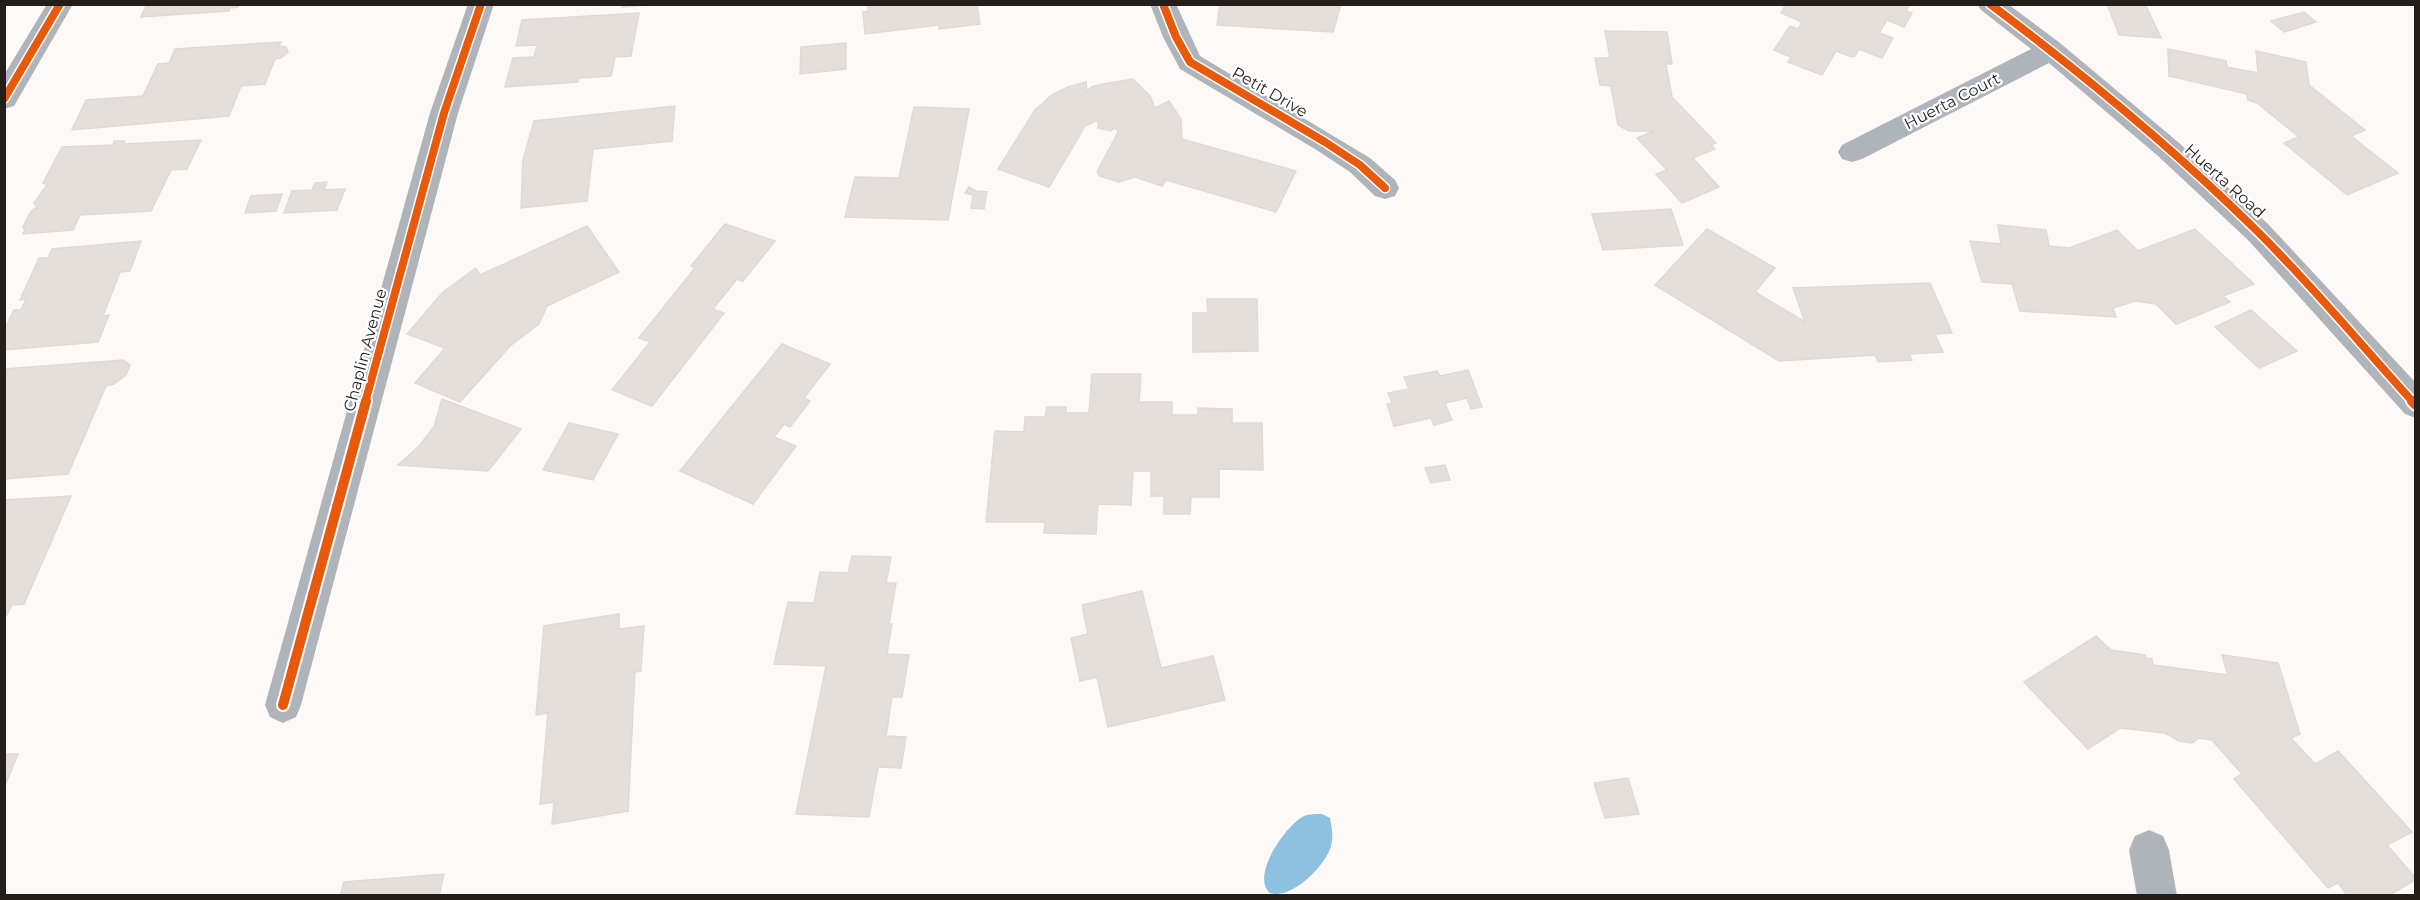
<svg xmlns="http://www.w3.org/2000/svg" width="2420" height="900" font-family="Montserrat,sans-serif">
  <style>
    .water { fill: #8ec0e0 }
    .building { fill: #e4dfdb; stroke: #dedad7; stroke-width: 1.5 }
    .lines { fill: none; stroke-linecap: round; stroke-linejoin: round }
    .minor { fill: #afb4bb; fill-rule: evenodd }
    .cycleway-far1-casing { stroke: #fff; stroke-width: 11 }
    .cycleway-casing { stroke: #fff; stroke-width: 14 }
    .cycleway-far1 { stroke: #e8590c; stroke-width: 8 }
    .cycleway { stroke: #e8590c; stroke-width: 10 }
    .labels { text-anchor: middle; dominant-baseline: central; stroke-width: 4.5; stroke-linejoin: round; paint-order: stroke }
    .street-label { font-size: 16px; fill: #241e1b; stroke: #fff }
  </style>
  <rect width="100%" height="100%" fill="#fcf9f6"/>
  <path class="water" d="M1322,814L1330,818C1332,829 1334,838 1330,849C1324,866 1292,900 1270,893C1250,876 1286,825 1304,816C1309,814 1317,814 1322,814Z"/>
  <g class="building">
    <path d="M147,4H239L238,7L230,8L229,11L141,17Z"/>
    <path d="M623,4H664L622,7Z"/>
    <path d="M868,4H977L980,24L939,29V25L865,34L863,12L868,11Z"/>
    <path d="M1220,4H1341L1333,32L1217,25Z"/>
    <path d="M1786,4H1910L1906,11L1912,13L1904,27L1887,20L1879,33L1893,38L1882,58L1859,49L1855,56L1852,57L1836,51L1822,75L1788,62L1791,57L1774,50L1790,26L1798,29L1802,22L1781,13Z"/>
    <path d="M2107,4H2145L2161,38L2119,35Z"/>
    <path d="M2304,12L2316,22L2284,32L2271,21Z"/>
    <path d="M639,13L631,56L615,57L611,76L579,78L578,82L505,87L513,58L534,57L537,45L516,46L522,20Z"/>
    <path d="M1605,31L1667,32L1672,64H1666L1672,97L1716,143L1711,145L1715,149L1693,158L1719,187L1682,203L1656,174L1667,170L1637,138L1654,131H1629L1618,125L1611,86L1600,85L1595,58H1610Z"/>
    <path d="M281,42L279,46L286,47L288,52L281,58L275,59L265,84L241,86L229,116L72,130L86,100L143,96L158,64L169,63L175,49Z"/>
    <path d="M846,43V69L800,74L801,47Z"/>
    <path d="M2168,49L2226,61L2227,67L2258,73L2256,51L2306,62L2309,85L2365,130L2351,136L2398,173L2347,195L2284,143L2299,137L2257,103L2248,100L2247,94L2169,76Z"/>
    <path d="M1133,79L1150,96L1155,108L1169,101L1181,119L1182,139L1296,171L1276,212L1166,180L1162,186L1135,177L1119,182L1100,176L1097,172L1118,132L1115,127L1111,131L1098,128V120L1085,126L1049,187L998,169L1035,110L1052,95L1068,87L1086,82L1087,92L1091,87L1103,84Z"/>
    <path d="M675,106L672,141L593,149L587,201L521,208L523,160L534,121Z"/>
    <path d="M914,107L969,109L948,220L845,217L855,177L899,178Z"/>
    <path d="M201,140L187,169L171,170L151,211L80,215L73,230L23,234L25,230L23,227L31,211L37,207L34,203L47,185L43,183L62,147L113,145L114,141H125L124,144Z"/>
    <path d="M327,182L324,190L345,189L337,210L284,213L292,191L312,190L315,183Z"/>
    <path d="M969,187L976,191L987,192L984,209L971,208L973,195L965,193Z"/>
    <path d="M282,194L276,211L245,213L251,196Z"/>
    <path d="M1671,209L1683,245L1603,250L1592,214Z"/>
    <path d="M725,224L775,241L743,281L737,279L713,309L724,313L652,406L612,390L650,342L639,338L695,268L691,266Z"/>
    <path d="M1998,225L2046,230L2049,246L2069,248L2117,230L2138,251L2195,229L2254,284L2223,296L2230,302L2176,324L2156,304L2135,301L2113,308L2116,317L2020,311L2012,284L1982,282L1970,241L2001,244Z"/>
    <path d="M587,226L619,272L547,306L539,324L510,346L460,402L415,383L445,348L407,334L443,292L476,268L480,275Z"/>
    <path d="M1707,229L1775,268L1755,292L1805,322L1793,288L1930,283L1952,333L1935,334L1943,352L1909,354L1912,360L1878,362L1875,355L1779,361L1655,285Z"/>
    <path d="M141,241L130,271L120,272L103,316L109,315L98,342L4,350V331L14,310H21L26,299L20,300L39,258H48L52,249Z"/>
    <path d="M1207,299H1257L1258,351L1193,352V313H1208Z"/>
    <path d="M2251,310L2297,351L2259,368L2215,327Z"/>
    <path d="M782,344L830,364L804,398L810,401L790,427L784,424L774,437L796,446L753,504L680,471Z"/>
    <path d="M124,360L130,365L126,375L114,384L106,386L68,474L4,479V369Z"/>
    <path d="M1468,370L1482,407L1471,409L1467,398L1445,403L1452,420L1434,425L1431,418L1394,426L1387,404L1392,403L1388,393L1409,389L1404,377L1437,371L1440,376Z"/>
    <path d="M1092,374H1141L1139,402H1172V415H1198V408L1232,409V423H1262L1263,470L1219,469V497H1191L1190,514H1164V496H1151V471H1133L1131,505L1098,504L1096,534L1044,533L1045,522H986L995,431L1024,432L1025,417H1045L1047,407H1066V413H1089Z"/>
    <path d="M442,399L521,429L488,471L398,465L419,446L434,427Z"/>
    <path d="M569,423L618,434L593,480L543,470Z"/>
    <path d="M1445,465L1450,480L1431,483L1425,468Z"/>
    <path d="M71,496L24,604L12,605L4,620V500Z"/>
    <path d="M852,556L891,557L886,583H896L889,624H892L887,654L909,655L902,697H892L886,736L906,737L901,768L878,767L869,817L796,814L826,666L774,664L788,602L814,603L820,572L848,573Z"/>
    <path d="M1142,591L1161,668L1213,656L1225,700L1108,727L1097,677L1080,681L1071,638L1088,634L1082,605Z"/>
    <path d="M619,614V629L644,626L641,671L635,672L628,811L552,824L554,802L540,804L548,713L536,715L544,626Z"/>
    <path d="M2096,636L2111,650L2145,655L2146,658L2152,659L2153,665L2228,675L2222,655L2278,663L2300,734L2291,738L2315,764L2338,751L2412,832L2387,845L2414,876L2412,877L2415,880L2388,896H2348L2338,883L2328,888L2234,779L2242,774L2212,740L2199,738L2192,743L2179,741L2165,733L2120,728L2088,749L2024,682Z"/>
    <path d="M4,754H18L4,788Z"/>
    <path d="M1628,778L1639,814L1605,818L1594,783Z"/>
    <path d="M444,874L439,896H340L344,882Z"/>
  </g>
  <g class="lines">
    <g class="minor">
      <path d="M47,4H73L14,106L4,109V75Z"/>
      <path d="M468,4H494L458,113L301,705L296,717L283,723L270,717L265,705L430,113Z"/>
      <path d="M1150,4H1176L1200,56L1370,158L1395,180L1399,188L1395,196L1385,199L1375,196L1350,172L1315,149L1180,69L1163,37Z"/>
      <path d="M1977,4H2008L2060,43L2178,142L2268,224L2416,383V418L2405,414L2248,240L2158,156L2049,63L1862,159L1852,162L1842,159L1838,152L1842,145L2031,49L1981,10Z"/>
      <path d="M2149,830L2163,836L2169,850L2177,896H2137L2129,850L2135,836Z"/>
    </g>
    <g class="cycleway-far1-casing">
      <g id="cycleway-far1">
        <path d="M1163,4L1176,37L1190,62L1325,142L1360,165L1385,188"/>
        <path d="M1990,4C2083,74 2174,149 2257,231C2311,284 2362,346 2414,403"/>
        <path d="M4,99L60,4"/>
        <path d="M365,403L444,113L481,4"/>
      </g>
    </g>
    <g class="cycleway-casing">
      <g id="cycleway">
        <path d="M2412,401L2416,405"/>
        <path d="M283,705L366,401"/>
      </g>
    </g>
    <use href="#cycleway-far1" class="cycleway-far1"/>
    <use href="#cycleway" class="cycleway"/>
  </g>
  <g class="labels">
    <g class="street-label">
      <text transform="translate(1270 92) rotate(30)">Petit Drive</text>
      <text transform="translate(1952 101) rotate(-27)">Huerta Court</text>
      <text transform="translate(2225 181) rotate(42)">Huerta Road</text>
      <text transform="translate(365 350) rotate(-75)">Chaplin Avenue</text>
    </g>
  </g>
  <rect width="2420" height="900" fill="none" stroke="#241e1b" stroke-width="12"/>
</svg>
